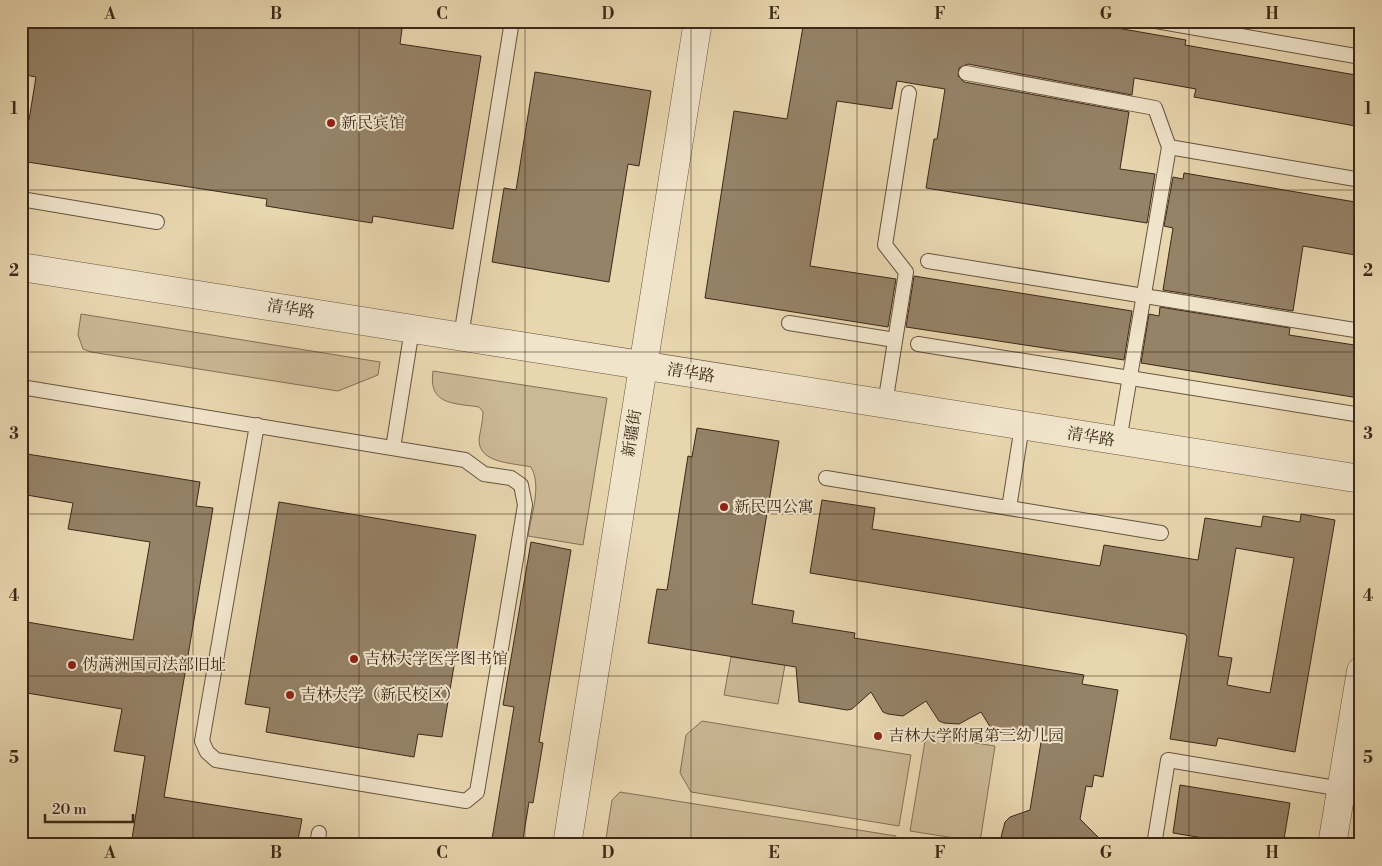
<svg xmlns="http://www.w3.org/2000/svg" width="1382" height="866" font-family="'Libre Bodoni','Noto Serif SC',serif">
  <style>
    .green { fill: #cbb895; stroke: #837056 }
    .building { fill: #958267; stroke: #3b2818; fill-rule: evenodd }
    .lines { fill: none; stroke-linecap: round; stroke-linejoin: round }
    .service-casing { stroke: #66543e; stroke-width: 16 }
    .tertiary-casing { stroke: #66543e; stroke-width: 29 }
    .service { stroke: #f0e4cb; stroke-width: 14 }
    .tertiary { stroke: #f0e4cb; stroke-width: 28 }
    .grid { fill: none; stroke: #3b2818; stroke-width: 1; stroke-opacity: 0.55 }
    .poi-dot { fill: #8f2418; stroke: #f0e4cb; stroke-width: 2 }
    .labels { text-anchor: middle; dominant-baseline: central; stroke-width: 4; stroke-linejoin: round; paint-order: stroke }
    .poi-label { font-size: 16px; fill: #3b2818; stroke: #f0e4cb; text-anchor: start }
    .street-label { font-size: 16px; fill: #3b2818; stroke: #f0e4cb }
    .neatline { fill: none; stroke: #3b2818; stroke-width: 2 }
    .grid-label { font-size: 16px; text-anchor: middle; font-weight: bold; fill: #3b2818 }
  </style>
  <rect width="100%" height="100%" fill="#e8d6af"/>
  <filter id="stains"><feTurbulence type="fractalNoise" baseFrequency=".004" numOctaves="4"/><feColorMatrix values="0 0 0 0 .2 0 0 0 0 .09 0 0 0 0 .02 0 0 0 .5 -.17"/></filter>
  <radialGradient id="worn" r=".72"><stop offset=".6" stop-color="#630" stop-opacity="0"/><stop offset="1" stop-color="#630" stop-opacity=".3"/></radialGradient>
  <g class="green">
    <path d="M81,314L380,362L378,375L338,391L91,352L83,349L78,335Z"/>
    <path d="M433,371L607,398L583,545L528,536C531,515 542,486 531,467C515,463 479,464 479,440C480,431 483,422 483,412L479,407C453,403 428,405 433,371Z"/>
    <path d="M731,657L785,665L778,704L724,695Z"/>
    <path d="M702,721L911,755L899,826L691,792L680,773L686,735Z"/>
    <path d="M926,735L995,746L980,842L910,831Z"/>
    <path d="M620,792L896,836L894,845H605L612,800Z"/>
  </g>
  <g class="building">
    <path d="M21,21H257L294,27L295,21H387L386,26L402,29L400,44L481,56L453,229L373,216L372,223L266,206L267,199L21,161V119L29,120L36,77L21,74Z"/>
    <path d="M804,21H1077L1186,40L1185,45L1361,76V127L1194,97L1196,89L1134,78L1132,95L968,64L959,68L958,76L964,82L1129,112L1120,169L1155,174L1147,223L926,188L934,139H937L945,89L897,81L892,109L837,101L810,266L896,279L888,327L705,298L734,111L787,119Z"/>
    <path d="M535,72L651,91L639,166L628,164L609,282L492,262L504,188L516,190Z"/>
    <path d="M1184,173L1361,203V256L1303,246L1293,311L1163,290L1173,228L1164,226L1173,177L1183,179Z"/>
    <path d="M914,276L1132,311L1124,360L906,327Z"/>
    <path d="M1160,307L1290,328L1289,335L1361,346L1359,398L1141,363L1149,314L1159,316Z"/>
    <path d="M697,428L779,441L752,604L794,611L792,623L855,633L854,638L1084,675L1082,684L1118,690L1103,777L1094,775L1092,787L1086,786L1080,819L1106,845H999L1005,822L1010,817L1030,810L1043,730L1007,733L997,732L992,730L981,712L959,724L944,723L939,721L926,701L903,716L888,714L883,712L871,692L852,709L847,710L799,702L796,667L648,643L657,589L667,590L688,456L692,457Z"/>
    <path d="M21,453L200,482L196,506L213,508L164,797L302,819L297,845H131L145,756L114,751L122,709L21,692V621L133,640L150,542L68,529L73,503L21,494Z"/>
    <path d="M822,500L875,508L872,529L1100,566L1104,545L1198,560L1205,518L1261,527L1263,516L1300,522L1301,514L1335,520L1295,752L1218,738L1216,746L1170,739L1187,637L1185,634L810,573ZM1236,548L1294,558L1270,693L1227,685L1232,658L1218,656Z"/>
    <path d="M279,502L476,535L442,737L418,734L414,757L266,732L270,708L245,704Z"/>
    <path d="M531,542L571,550L539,742L543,743L533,803L529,802L522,845H491L514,707L503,705Z"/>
    <path d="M1180,785L1290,803L1283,845H1246L1173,833Z"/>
  </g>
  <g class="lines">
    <g class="service-casing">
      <g id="service">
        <path d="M1156,21L1361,57"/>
        <path d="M966,73L1155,108L1169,147L1119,441"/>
        <path d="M1169,147L1361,180"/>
        <path d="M21,199L157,222"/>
        <path d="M928,261L1361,331"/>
        <path d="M789,323L895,340"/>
        <path d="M461,336L512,21"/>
        <path d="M918,344L1361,415"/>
        <path d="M21,387L465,460L484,474L511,478L521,485L525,505L477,792L466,801L216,760L207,752L202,741L257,425"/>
        <path d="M885,404L906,272L885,245L909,93"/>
        <path d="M393,448L412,329"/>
        <path d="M826,478L1161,533"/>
        <path d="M1009,508L1022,426"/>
        <path d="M317,845L319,833"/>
        <path d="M1154,845L1168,760L1342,789"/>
      </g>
    </g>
    <g class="tertiary-casing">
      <g id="tertiary">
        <path d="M21,267L1361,479"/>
        <path d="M567,845L698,21"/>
        <path d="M1332,845L1361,671"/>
      </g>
    </g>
    <use href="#service" class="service"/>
    <use href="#tertiary" class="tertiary"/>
  </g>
  <path class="grid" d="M193,21V845M359,21V845M525,21V845M691,21V845M857,21V845M1023,21V845M1189,21V845M21,190H1361M21,352H1361M21,514H1361M21,676H1361"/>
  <g class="poi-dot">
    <circle cx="331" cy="123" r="5"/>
    <circle cx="724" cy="507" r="5"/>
    <circle cx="354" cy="659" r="5"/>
    <circle cx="72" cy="665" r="5"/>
    <circle cx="290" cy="695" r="5"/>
    <circle cx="878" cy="736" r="5"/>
  </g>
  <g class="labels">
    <g class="poi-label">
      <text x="341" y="123">新民宾馆</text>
      <text x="734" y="507">新民四公寓</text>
      <text x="364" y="659">吉林大学医学图书馆</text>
      <text x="82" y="665">伪满洲国司法部旧址</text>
      <text x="300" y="695">吉林大学（新民校区）</text>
      <text x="888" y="736">吉林大学附属第三幼儿园</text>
    </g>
    <g class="street-label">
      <text transform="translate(291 309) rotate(9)">清华路</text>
      <text transform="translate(691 373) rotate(9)">清华路</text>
      <text transform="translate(632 433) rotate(-81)">新疆街</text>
      <text transform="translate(1091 437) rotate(9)">清华路</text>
    </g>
  </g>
  <rect width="1382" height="866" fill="none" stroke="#e8d6af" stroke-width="55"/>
  <path d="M45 814v8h88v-8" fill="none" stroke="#3b2818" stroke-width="2.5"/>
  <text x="52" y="814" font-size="15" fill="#3b2818" stroke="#f0e4cb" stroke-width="4" paint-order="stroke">20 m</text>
  <rect x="28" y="28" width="1326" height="810" class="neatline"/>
  <g class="grid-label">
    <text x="110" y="19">A</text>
    <text x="276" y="19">B</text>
    <text x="442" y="19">C</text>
    <text x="608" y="19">D</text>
    <text x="774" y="19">E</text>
    <text x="940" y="19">F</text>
    <text x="1106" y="19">G</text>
    <text x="1272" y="19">H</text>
    <text x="14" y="114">1</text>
    <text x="1368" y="114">1</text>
    <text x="14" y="276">2</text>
    <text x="1368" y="276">2</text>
    <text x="14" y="439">3</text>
    <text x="1368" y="439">3</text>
    <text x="14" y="601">4</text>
    <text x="1368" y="601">4</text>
    <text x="14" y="763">5</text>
    <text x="1368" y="763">5</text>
    <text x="110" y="858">A</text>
    <text x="276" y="858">B</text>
    <text x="442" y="858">C</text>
    <text x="608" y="858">D</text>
    <text x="774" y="858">E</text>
    <text x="940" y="858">F</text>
    <text x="1106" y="858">G</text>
    <text x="1272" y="858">H</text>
  </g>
  <rect width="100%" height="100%" filter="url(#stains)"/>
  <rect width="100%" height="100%" fill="url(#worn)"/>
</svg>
